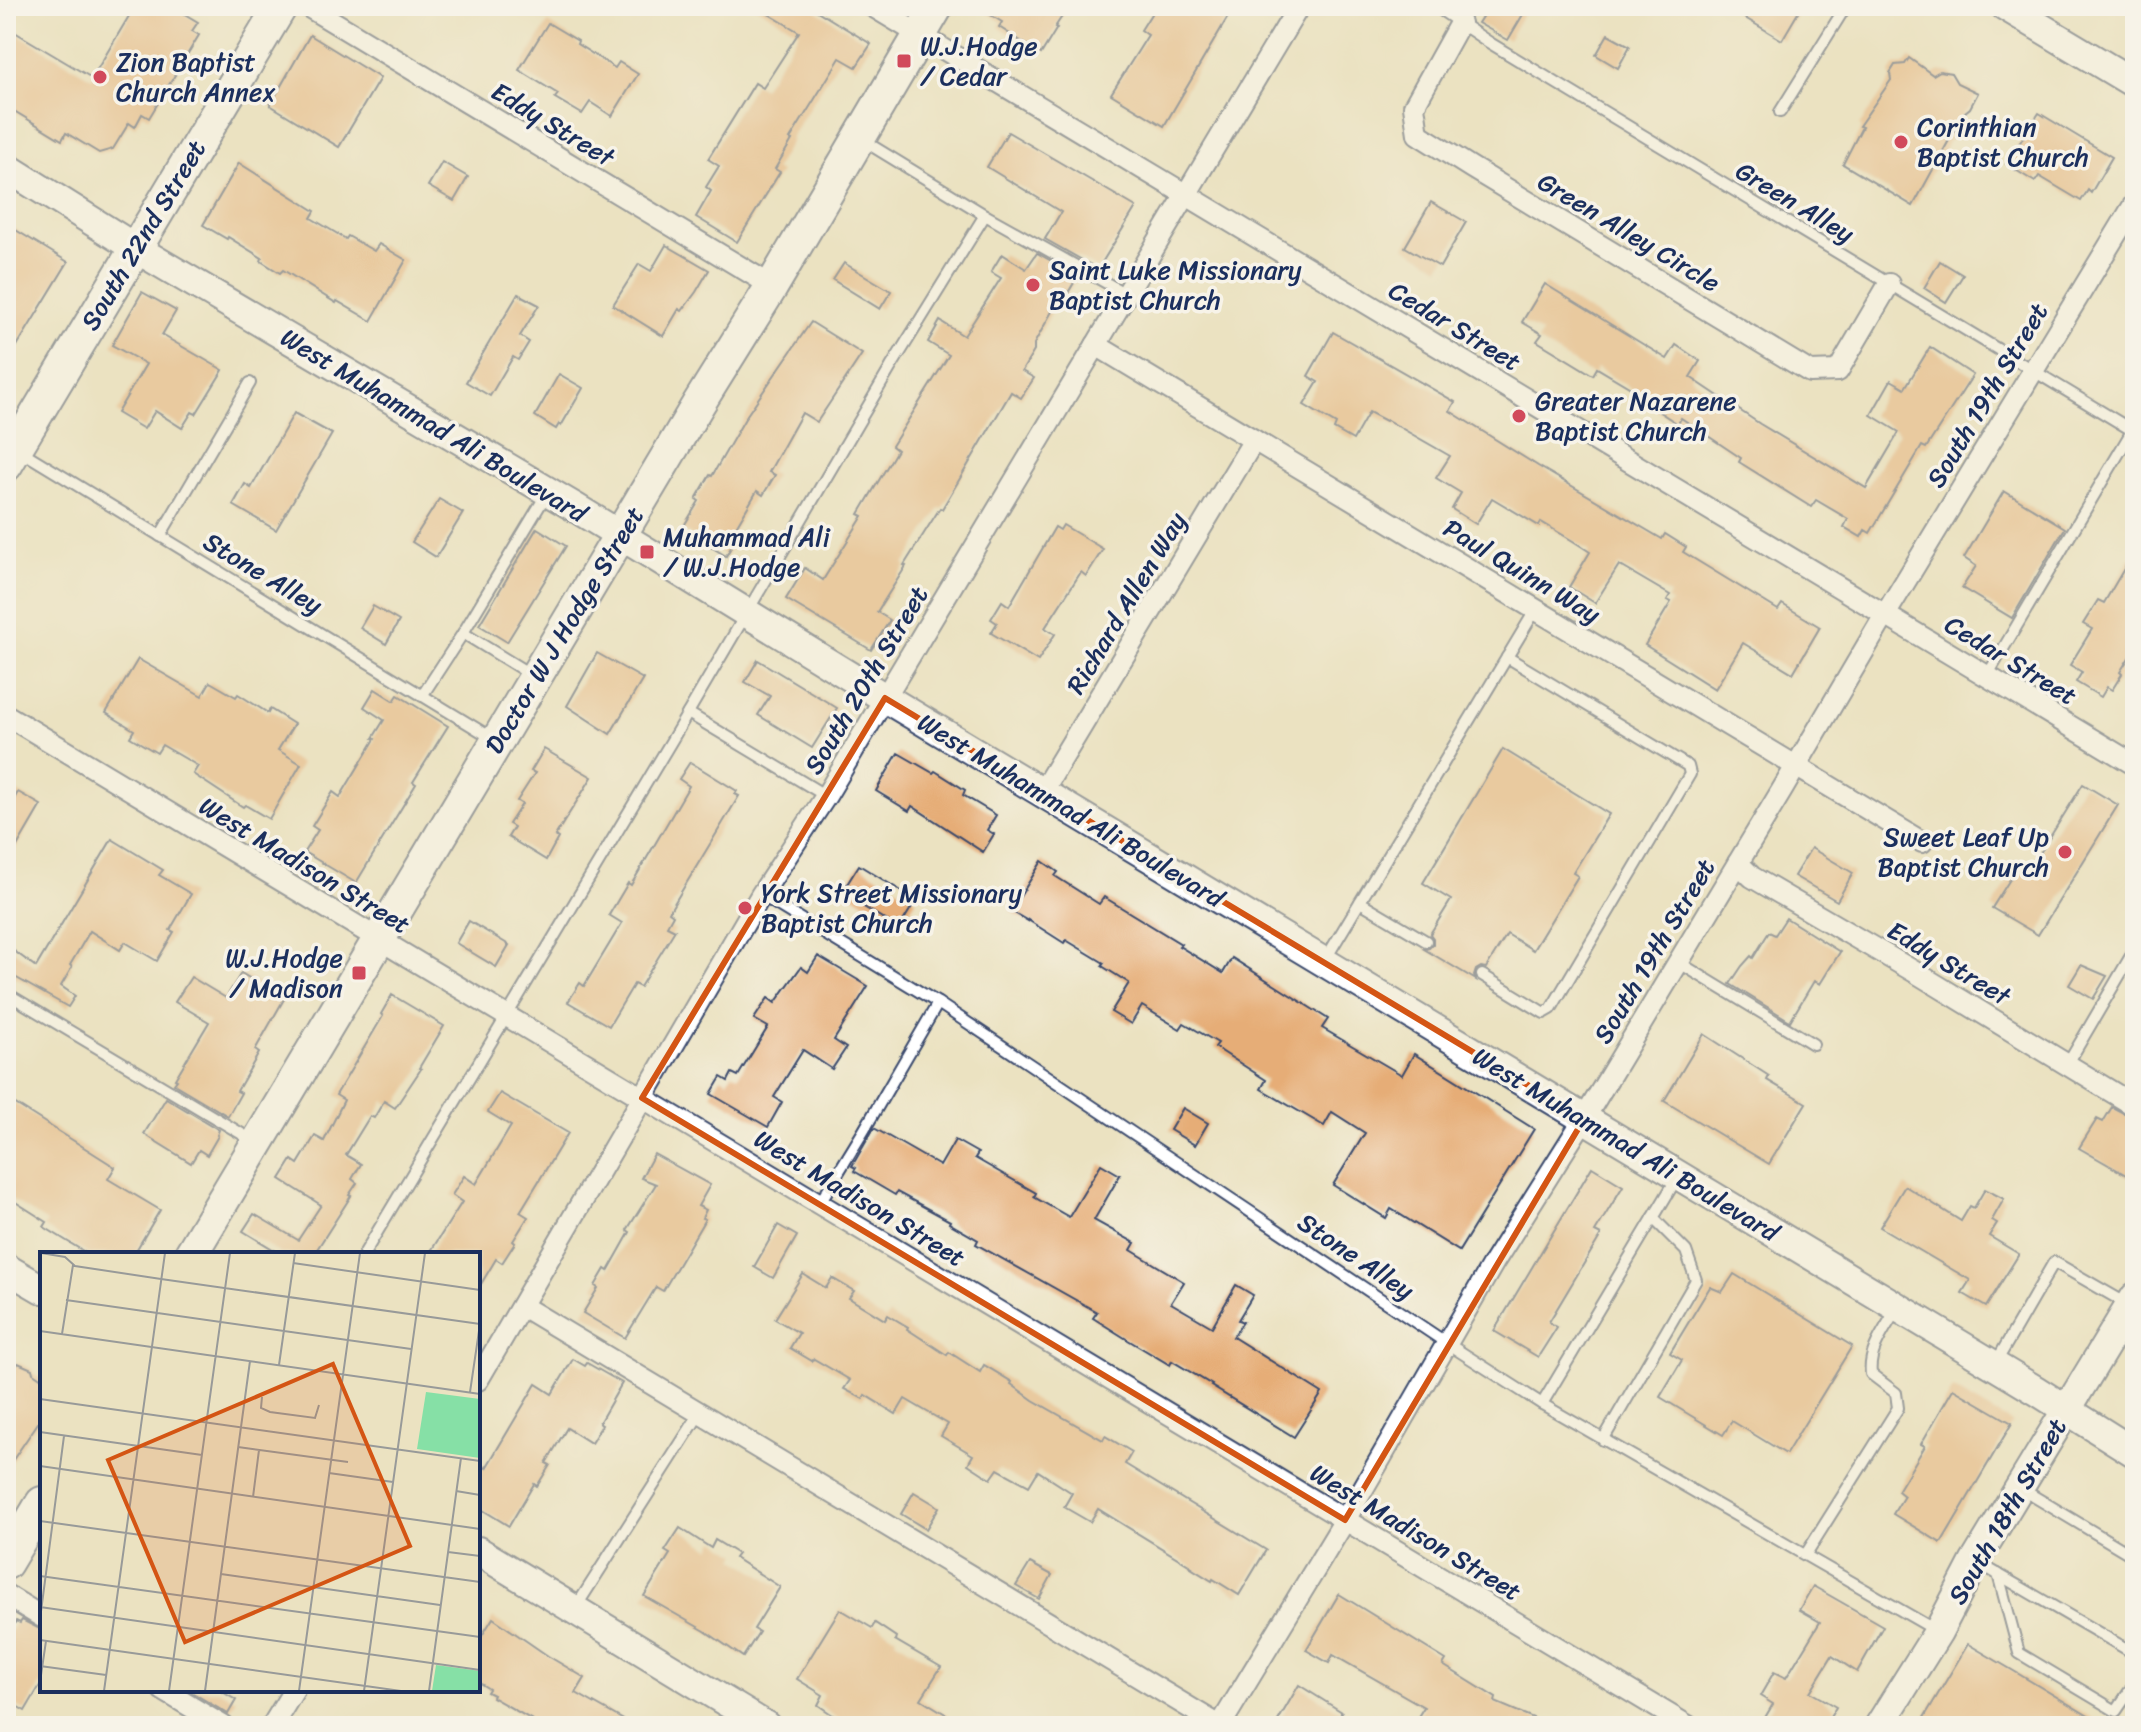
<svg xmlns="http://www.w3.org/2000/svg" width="2141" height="1732" font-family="Sriracha,sans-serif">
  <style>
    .building { fill: #e6ad77 }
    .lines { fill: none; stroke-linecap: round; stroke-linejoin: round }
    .lane-casing { stroke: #3a4a6d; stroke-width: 14 }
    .street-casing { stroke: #3a4a6d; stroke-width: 24 }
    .secondary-casing { stroke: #3a4a6d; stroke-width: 32 }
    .primary-casing { stroke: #3a4a6d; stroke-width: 36 }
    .lane { stroke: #fff; stroke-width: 10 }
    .street { stroke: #fff; stroke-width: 20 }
    .secondary { stroke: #fff; stroke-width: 28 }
    .primary { stroke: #fff; stroke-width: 32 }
    .marked { fill: none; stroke: #d45514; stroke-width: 6; stroke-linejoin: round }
    .poi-dot { fill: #d1495b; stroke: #f7f3e8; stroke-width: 3 }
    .labels { text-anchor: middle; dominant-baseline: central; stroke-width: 7; stroke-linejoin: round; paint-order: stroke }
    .poi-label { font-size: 26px; fill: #1b2f5e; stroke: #f7f3e8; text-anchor: start }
    .street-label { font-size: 26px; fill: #1b2f5e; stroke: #f7f3e8 }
    .inset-road { fill: none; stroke: #989a99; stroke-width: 2 }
    .view { fill: #d45514; fill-opacity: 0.15; stroke: #d45514; stroke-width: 4 }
    .inset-edge { fill: none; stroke: #1b2f5e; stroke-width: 4 }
  </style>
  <rect width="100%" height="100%" fill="#f7f3e8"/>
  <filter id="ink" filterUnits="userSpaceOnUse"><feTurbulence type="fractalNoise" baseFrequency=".0125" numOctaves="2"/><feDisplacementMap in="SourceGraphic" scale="16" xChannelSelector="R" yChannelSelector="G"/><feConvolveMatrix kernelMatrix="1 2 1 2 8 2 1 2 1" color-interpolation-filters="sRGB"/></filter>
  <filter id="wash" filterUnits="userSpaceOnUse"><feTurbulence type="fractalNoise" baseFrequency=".006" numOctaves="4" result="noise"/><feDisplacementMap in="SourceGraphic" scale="32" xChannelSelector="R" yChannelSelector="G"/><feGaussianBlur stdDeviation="1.8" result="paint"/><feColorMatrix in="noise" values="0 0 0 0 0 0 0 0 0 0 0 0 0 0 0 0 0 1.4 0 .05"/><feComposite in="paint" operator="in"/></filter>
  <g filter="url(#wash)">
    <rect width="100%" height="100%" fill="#ebe2c1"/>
    <g id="blocks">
      <g class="building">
        <path d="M135,6H171L198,22L192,31L199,35L149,118L142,114L135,127L129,123L113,149L99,153L66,133L62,140L6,106V42L13,31L92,78Z"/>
        <path d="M755,6H809L871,44L856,67L840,58L790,139L792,140L775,169L780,172L737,242L696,217L711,191L706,187L719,166L708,159L755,83L763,88L799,32Z"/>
        <path d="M976,6H1069L1055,27L1057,28L1041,54L999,27L1002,22Z"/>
        <path d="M1156,6H1214L1229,15L1164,126L1111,94L1148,35L1141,30Z"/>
        <path d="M1489,6H1528L1508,40L1478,23Z"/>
        <path d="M1725,6H1802L1782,40Z"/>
        <path d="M548,23L578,41L577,44L615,68L619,62L638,74L612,116L590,102L582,114L555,98L558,94L519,70Z"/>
        <path d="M1608,34L1630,46L1618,68L1596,55Z"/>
        <path d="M310,35L380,78L339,147L270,105Z"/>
        <path d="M1909,58L1933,75L1940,71L1951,73L1957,83L1978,93L1970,108L1964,113L1913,206L1843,164L1862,127L1859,126L1891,80L1890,73L1895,65L1905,64Z"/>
        <path d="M2039,113L2112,157L2091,193L2088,190L2081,201L2039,176L2035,182L2006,164Z"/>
        <path d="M1008,132L1136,207L1098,269L1045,239L1061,212L987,167Z"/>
        <path d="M442,162L468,177L454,201L428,186Z"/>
        <path d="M239,163L315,211L311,218L346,239L348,236L374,251L379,244L406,260L371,321L337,301L336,303L283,270L280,273L261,261L262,258L228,237L227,239L203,225Z"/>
        <path d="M1431,202L1466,222L1440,267L1405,247Z"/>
        <path d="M6,224L68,262L6,364Z"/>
        <path d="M666,245L709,270L696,292L682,311L679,309L663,336L613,305L639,264L651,271Z"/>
        <path d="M1037,253L1078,276L1059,308L1055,306L1034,344V351L1022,371L1034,378L1021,398L1011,392L942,509L940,508L904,565L906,566L877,612L890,620L871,650L786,599L805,568L823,580L863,516L859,514L897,450L892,446L949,355L928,342L940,321L964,336L1001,278L991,272L1002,254L1026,269Z"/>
        <path d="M1940,261L1963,275L1946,302L1924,288Z"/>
        <path d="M844,263L891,291L880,309L833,280Z"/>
        <path d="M1545,284L1667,359L1676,345L1700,361L1690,377L1760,424L1866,488L1899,432L1871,415L1891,380L1905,388L1930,347L1973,375L1926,448L1922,446L1870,533L1865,530L1861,537L1844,527L1848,519L1816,500L1811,507L1739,462L1741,458L1681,418L1678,424L1641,400L1644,396L1597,368L1593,375L1537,341L1542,334L1522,322Z"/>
        <path d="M142,292L176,311L162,335L223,370L196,414L192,412L182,428L155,411L144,429L117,413L146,364L112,345Z"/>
        <path d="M518,294L539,305L520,336L529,342L518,360L513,357L490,396L466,382Z"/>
        <path d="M811,322L862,354L817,422L802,413L769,472L775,475L763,495L757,491L733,532L738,535L726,556L682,529L699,501L696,499L710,475L712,476L747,415Z"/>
        <path d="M1333,332L1455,402L1450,411L1538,466L1662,539L1665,534L1686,547L1683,552L1778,610L1782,604L1820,627L1793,673L1743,643L1715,689L1645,645L1671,602L1667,600L1670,595L1619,565L1595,603L1569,587L1590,552L1573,541L1541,522L1539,526L1492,498L1476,524L1452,509L1461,493L1436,478L1450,456L1387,420L1386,421L1369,412L1353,440L1334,429L1336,424L1304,405L1318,382L1308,376Z"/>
        <path d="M559,374L583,388L561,426L559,424L556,429L535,416Z"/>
        <path d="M294,413L332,434L276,530L233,505L245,484L251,488Z"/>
        <path d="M2004,491L2065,528L2012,618L1962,588L1976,566L1964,558Z"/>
        <path d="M439,499L463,513L436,557L412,542Z"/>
        <path d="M1063,525L1103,549L1086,576L1081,572L1045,628L1055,634L1038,661L991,633L997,623L991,619L1002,601L1009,606L1055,527L1060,530Z"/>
        <path d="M537,528L566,546L507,642L479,625Z"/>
        <path d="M2135,550V648L2120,672L2122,674L2112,690L2107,687L2101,697L2076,682L2082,672L2070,665L2092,629L2083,624L2098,600L2104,603Z"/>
        <path d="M373,606L399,621L386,644L360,628Z"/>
        <path d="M597,653L643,679L610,734L567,706Z"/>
        <path d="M138,659L202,696L210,682L236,697L238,694L268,713L270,709L294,724L278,750L301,764L269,819L245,805L243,807L193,774L198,766L162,745L157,753L130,737L134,730L106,713Z"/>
        <path d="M758,660L837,708L812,748L758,715L770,696L745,682Z"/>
        <path d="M375,689L394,701L398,695L448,726L413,782L416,784L356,883L304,852L318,830L312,826L333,792L340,797L375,739L373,738L384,720L364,707Z"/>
        <path d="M544,749L592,777L555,836L558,838L546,860L508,837L514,827L509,824L522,804L517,801L535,773L531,771Z"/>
        <path d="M1503,749L1609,814L1573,873L1578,876L1533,950L1507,934L1486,968L1481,967L1476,970L1474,976L1476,980L1424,949L1429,948L1433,944V938L1430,934L1451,900L1423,883Z"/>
        <path d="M898,753L933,773L935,771L965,790L963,795L996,815L987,830L994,834L983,852L912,806L909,811L876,791Z"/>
        <path d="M690,762L737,791L735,794L739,796L669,912L673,915L667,926L675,930L640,987L634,984L609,1026L568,1002L580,983L584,986L622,923L609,915L628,883L631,885L689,786L679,779Z"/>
        <path d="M2083,784L2118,805L2038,935L1992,908L2017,868L2027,874Z"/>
        <path d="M18,792L41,805L6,865V813Z"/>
        <path d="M112,839L163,870L159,875L191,894L170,930L174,932L157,961L125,942L120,950L90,931L70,965L72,967L61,986L75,996L68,1007L6,972V945L36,967Z"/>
        <path d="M1811,848L1853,873L1837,901L1794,876Z"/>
        <path d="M1042,861L1058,872L1055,876L1099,904L1104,897L1181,944L1179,946L1223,973L1232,958L1328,1019L1322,1028L1402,1075L1414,1054L1534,1129L1459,1251L1391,1209L1386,1218L1333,1185L1365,1133L1332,1112L1324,1126L1261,1089L1266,1080L1215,1047L1218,1043L1184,1023L1180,1029L1142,1006L1131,1024L1111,1012L1129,983L1102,966L1104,963L1066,940L1064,943L1028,920V921L1011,911Z"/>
        <path d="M859,865L916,900L899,928L864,907L866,903L844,889Z"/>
        <path d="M1786,918L1840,952L1820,984L1814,981L1790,1021L1730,984L1742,966L1751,956L1753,958L1769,932L1775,935Z"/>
        <path d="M469,921L509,945L496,967L456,943Z"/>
        <path d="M818,956L868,986L834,1040L846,1048L832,1069L803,1050L774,1097L782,1102L768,1127L711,1094L721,1077L728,1081L732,1073L738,1076L768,1027L754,1019L768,998L775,1003L801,967L808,972Z"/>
        <path d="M2081,965L2107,976L2093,999L2069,985Z"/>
        <path d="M241,973L284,999L255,1050L259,1053L237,1091L241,1093L228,1116L174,1084L177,1080L175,1079L209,1022L175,1002L191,977L226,998Z"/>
        <path d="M392,995L444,1026L419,1068L421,1069L395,1108L384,1101L374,1118L370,1116L346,1155L361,1164L352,1179L357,1183L349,1195L351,1196L316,1251L321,1254H281L243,1231L254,1214L298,1240L321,1205L280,1179L292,1160L298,1164L315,1136L324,1141L344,1100L336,1095L383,1016L381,1014Z"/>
        <path d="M1704,1034L1769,1076L1767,1080L1806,1103L1769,1164L1664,1101Z"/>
        <path d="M500,1093L568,1133L520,1212L528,1217L513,1241L515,1243L502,1263L496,1259L478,1289V1254H429L462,1202L452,1195L464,1176L476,1184L511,1126L488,1112Z"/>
        <path d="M6,1098L115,1167L108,1179L160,1210L134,1254H88L44,1227L47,1222L6,1196Z"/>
        <path d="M166,1098L219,1130L217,1135L218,1136L207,1155L199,1150L191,1163L144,1134Z"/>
        <path d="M2112,1107L2135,1119V1180L2079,1148L2097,1119L2103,1122Z"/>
        <path d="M1183,1108L1208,1123L1195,1145L1170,1130Z"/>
        <path d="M874,1128L940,1166L955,1140L978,1153L975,1158L1036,1193L1034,1197L1069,1217L1101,1164L1120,1175L1094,1220L1135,1243L1131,1250L1184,1282L1171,1303L1212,1327L1236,1285L1253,1295L1238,1320L1243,1322L1233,1337L1322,1393L1294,1437L1211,1386L1212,1385L1172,1361L1170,1365L1128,1340L1093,1318L1097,1312L976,1244L978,1240L949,1223L950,1221L897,1192L895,1195L854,1171L856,1168L852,1166Z"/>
        <path d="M654,1154L710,1185L698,1206L706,1210L702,1218L705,1219L663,1291L656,1287L625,1338L583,1313L598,1288L595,1286L605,1269L608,1271L630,1232L627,1230L656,1184L641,1178Z"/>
        <path d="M1592,1167L1623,1186L1595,1232L1601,1235L1549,1322L1557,1327L1538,1357L1494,1331Z"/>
        <path d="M1905,1186L1961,1221L1970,1206L1974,1208L1985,1189L2004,1199L1992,1220L1997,1223L1989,1236L2019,1254L1986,1307L1962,1293L1970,1280L1880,1227Z"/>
        <path d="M778,1225L797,1236L773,1278L754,1267Z"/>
        <path d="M803,1274L826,1288L832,1278L854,1291L849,1298L885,1320L888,1315L908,1327L907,1329L947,1355L949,1352L980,1372L984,1365L1012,1382L1011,1384L1033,1400L1103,1440L1105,1436L1132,1452L1125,1464L1266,1550L1239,1595L1213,1579L1212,1581L1191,1568L1192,1567L1098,1509L1090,1522L1064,1507L1072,1493L1038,1471L1029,1486L998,1469L991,1479L968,1464L973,1455L941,1436L948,1424L905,1399L896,1414L865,1395L863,1399L844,1389L850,1380L814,1359L812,1361L790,1348L799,1333L775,1319Z"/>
        <path d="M1734,1274L1852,1346L1786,1454L1732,1421L1723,1435L1660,1397L1682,1360L1670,1353L1710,1287L1722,1292Z"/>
        <path d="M573,1359L585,1366L587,1363L622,1383L599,1423L602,1425L591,1443L567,1428L546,1463L550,1465L537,1486L534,1484L509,1526L478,1507V1463L486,1468L536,1384L552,1394Z"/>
        <path d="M18,1363L32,1369L33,1373L42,1379V1417L6,1470V1382Z"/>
        <path d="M1953,1389L2012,1423L1941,1543L1893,1514L1904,1496L1898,1491L1925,1446L1921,1444Z"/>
        <path d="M914,1492L939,1507L926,1529L901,1514Z"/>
        <path d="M680,1528L711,1548L715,1540L738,1554L735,1558L780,1587L754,1629L759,1632L743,1657L705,1631L644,1596L670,1554L665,1551Z"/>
        <path d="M1030,1563L1052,1575L1039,1599L1016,1586Z"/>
        <path d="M1813,1586L1883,1626L1857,1672L1832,1656L1810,1692L1836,1707L1825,1726H1760L1773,1704L1760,1696L1774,1672L1786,1678L1820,1622L1799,1610Z"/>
        <path d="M1339,1594L1446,1660L1443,1665L1496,1698L1495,1702L1552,1726H1412L1424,1707L1333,1655L1329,1663L1306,1650Z"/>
        <path d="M840,1609L872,1628L875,1623L896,1637L895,1640L941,1667L921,1699L965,1726H849L818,1705L823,1695L797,1679Z"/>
        <path d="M493,1618L548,1656L585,1678L576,1693L634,1726H543L492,1697L493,1695L487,1692L489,1689L478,1682V1642Z"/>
        <path d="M22,1620L42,1630V1682L25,1711L6,1700V1637L16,1621L20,1623Z"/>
        <path d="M1968,1644L2012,1670L2105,1726H1919Z"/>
        <path d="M1299,1685L1342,1712L1334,1726H1275Z"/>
        <path d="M188,1690H219L236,1700L228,1714Z"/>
      </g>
    </g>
  </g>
  <g filter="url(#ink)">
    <use href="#blocks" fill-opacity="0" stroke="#3a4a6d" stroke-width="2"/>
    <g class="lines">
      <g class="lane-casing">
        <g id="lane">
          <path d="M1435,6L1490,43L2135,432"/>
          <path d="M1780,112L1846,6"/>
          <path d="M864,141L985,215"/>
          <path d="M21,451L492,738"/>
          <path d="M160,536L250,383"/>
          <path d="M533,676L463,633L546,495"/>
          <path d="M1987,676L2132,431"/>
          <path d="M422,696L463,633"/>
          <path d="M688,713L826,796"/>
          <path d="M761,895L938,1003L1448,1344L1542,1404L1937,1631"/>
          <path d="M1360,902L1426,941"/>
          <path d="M1325,960L1536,609"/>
          <path d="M1678,962L1813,1044"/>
          <path d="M1482,975L1544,1013L1551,1009L1690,774L1688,766L1507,657"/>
          <path d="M6,993L252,1140"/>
          <path d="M2067,1065L2135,949"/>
          <path d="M819,1204L863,1132L938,1003"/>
          <path d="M364,1254L672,740L891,367L985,215L1126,294"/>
          <path d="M1995,1364L2054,1262L2129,1305"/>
          <path d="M1542,1404L1677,1178"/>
          <path d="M1603,1440L1696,1280L1686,1251L1653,1218"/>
          <path d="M2020,1488L2135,1557"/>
          <path d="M1806,1554L1898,1408L1896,1393L1871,1374C1868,1350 1885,1330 1896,1310"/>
          <path d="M1977,1562L2135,1654"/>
          <path d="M1998,1574L2019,1653L2116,1711L2135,1683"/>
          <path d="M576,1607L700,1413"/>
        </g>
      </g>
      <g class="street-casing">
        <g id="street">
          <path d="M307,6L772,286"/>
          <path d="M872,6L2135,765"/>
          <path d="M1460,23L1414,106L1418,134L1472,168L1810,372L1838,371L1889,284"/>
          <path d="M1096,345L1922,842"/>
          <path d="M6,715L1688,1726"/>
          <path d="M1042,792L1254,440"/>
          <path d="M1738,863L1752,877L1920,975L2135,1106"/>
          <path d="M522,1306L1220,1726L1345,1520L1494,1262L1584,1119L1782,790L1885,615L2135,203"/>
          <path d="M478,1380L761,895L826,796L1299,6"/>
          <path d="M6,1595L42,1617"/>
          <path d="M163,1690L223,1726"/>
          <path d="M272,1726L294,1690"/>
        </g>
      </g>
      <g class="secondary-casing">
        <g id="secondary">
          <path d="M2005,6L2135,84"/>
          <path d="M6,167L135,248L576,508L885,698L2037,1391L2135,1453"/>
          <path d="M6,1268L42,1289"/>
          <path d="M478,1551L766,1726"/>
          <path d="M1879,1726L1938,1632L1975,1561L2135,1297"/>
        </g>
      </g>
      <g class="primary-casing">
        <g id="primary">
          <path d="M6,465L281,6"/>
          <path d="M191,1254L699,403L772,286L937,6"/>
          <path d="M6,1563L42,1503"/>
        </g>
      </g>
      <use href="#lane" class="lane"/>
      <use href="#street" class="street"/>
      <use href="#secondary" class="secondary"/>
      <use href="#primary" class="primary"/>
    </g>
  </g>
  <path d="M0 0H2141V1732H0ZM885,698L1584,1119L1345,1520L642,1098Z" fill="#ebe2c1" fill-opacity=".55" fill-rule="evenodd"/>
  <path class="marked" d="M885,698L1584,1119L1345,1520L642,1098Z"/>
  <g class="poi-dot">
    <rect x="896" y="53" width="16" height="16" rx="4"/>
    <circle cx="100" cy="77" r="8"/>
    <circle cx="1901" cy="142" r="8"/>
    <circle cx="1033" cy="285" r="8"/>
    <circle cx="1519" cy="416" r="8"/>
    <rect x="639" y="544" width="16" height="16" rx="4"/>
    <circle cx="2065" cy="852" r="8"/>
    <circle cx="745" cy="908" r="8"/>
    <rect x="351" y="965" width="16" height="16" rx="4"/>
  </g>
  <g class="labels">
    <g class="poi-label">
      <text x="920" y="46">W.J.Hodge<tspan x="920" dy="30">/ Cedar</tspan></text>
      <text x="116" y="62">Zion Baptist<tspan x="116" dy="30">Church Annex</tspan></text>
      <text x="1917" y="127">Corinthian<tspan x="1917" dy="30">Baptist Church</tspan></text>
      <text x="1049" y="270">Saint Luke Missionary<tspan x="1049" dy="30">Baptist Church</tspan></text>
      <text x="1535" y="401">Greater Nazarene<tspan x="1535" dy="30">Baptist Church</tspan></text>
      <text x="663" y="537">Muhammad Ali<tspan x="663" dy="30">/ W.J.Hodge</tspan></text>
      <text x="2049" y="837" text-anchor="end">Sweet Leaf Up<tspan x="2049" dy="30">Baptist Church</tspan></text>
      <text x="761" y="893">York Street Missionary<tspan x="761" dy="30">Baptist Church</tspan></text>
      <text x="343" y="958" text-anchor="end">W.J.Hodge<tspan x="343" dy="30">/ Madison</tspan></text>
    </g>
    <g class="street-label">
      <text transform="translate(553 124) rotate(31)">Eddy Street</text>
      <text transform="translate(1795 202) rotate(31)">Green Alley</text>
      <text transform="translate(1629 232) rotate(31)">Green Alley Circle</text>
      <text transform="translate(143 235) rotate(-59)">South 22nd Street</text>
      <text transform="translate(1455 326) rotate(31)">Cedar Street</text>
      <text transform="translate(1987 395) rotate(-59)">South 19th Street</text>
      <text transform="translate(434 425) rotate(31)">West Muhammad Ali Boulevard</text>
      <text transform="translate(1522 571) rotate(31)">Paul Quinn Way</text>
      <text transform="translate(263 573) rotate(31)">Stone Alley</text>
      <text transform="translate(1126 603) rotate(-59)">Richard Allen Way</text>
      <text transform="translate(564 630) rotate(-59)">Doctor W J Hodge Street</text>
      <text transform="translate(2011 660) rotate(31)">Cedar Street</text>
      <text transform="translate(866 680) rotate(-59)">South 20th Street</text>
      <text transform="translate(1071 810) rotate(31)">West Muhammad Ali Boulevard</text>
      <text transform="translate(305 865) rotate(31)">West Madison Street</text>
      <text transform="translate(1654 951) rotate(-59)">South 19th Street</text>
      <text transform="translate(1949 963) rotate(31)">Eddy Street</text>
      <text transform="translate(1626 1144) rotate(31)">West Muhammad Ali Boulevard</text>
      <text transform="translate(860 1198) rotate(31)">West Madison Street</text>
      <text transform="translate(1356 1256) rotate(34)">Stone Alley</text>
      <text transform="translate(2007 1511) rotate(-60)">South 18th Street</text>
      <text transform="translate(1416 1532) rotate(31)">West Madison Street</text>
    </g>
  </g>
  <g transform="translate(40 1252)">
    <rect width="440" height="440" fill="#ebe2c1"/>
    <path d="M386,140L440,147V206L377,197ZM396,413L440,419V439H392Z" fill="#86e0a6"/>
    <path class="inset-road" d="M1,1L25,5L35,14L121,27M253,11L440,38M121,27L440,72M26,48L371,97M0,79L440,142M22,82L33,13M239,113L255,1M430,140L440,72M222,145L221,156L230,160L275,166L279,153M0,147L440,209M0,180L162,203M198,195L308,210M0,214L440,277M289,221L353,230M416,239L440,243M213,245L219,198M0,269L440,330M408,300L440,304M181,322L400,353M0,324L440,385M0,355L440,418M0,367L24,184M0,388L361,439M0,414L66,423M0,430L6,389M64,439L125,1M129,439L190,1M165,439L210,109M259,439L320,1M324,439L385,1M389,439L421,206"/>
    <path class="view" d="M293,112L370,294L145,390L68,208Z"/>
    <rect width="440" height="440" class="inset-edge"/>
  </g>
  <rect width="2141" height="1732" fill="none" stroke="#f7f3e8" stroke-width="32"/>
</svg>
